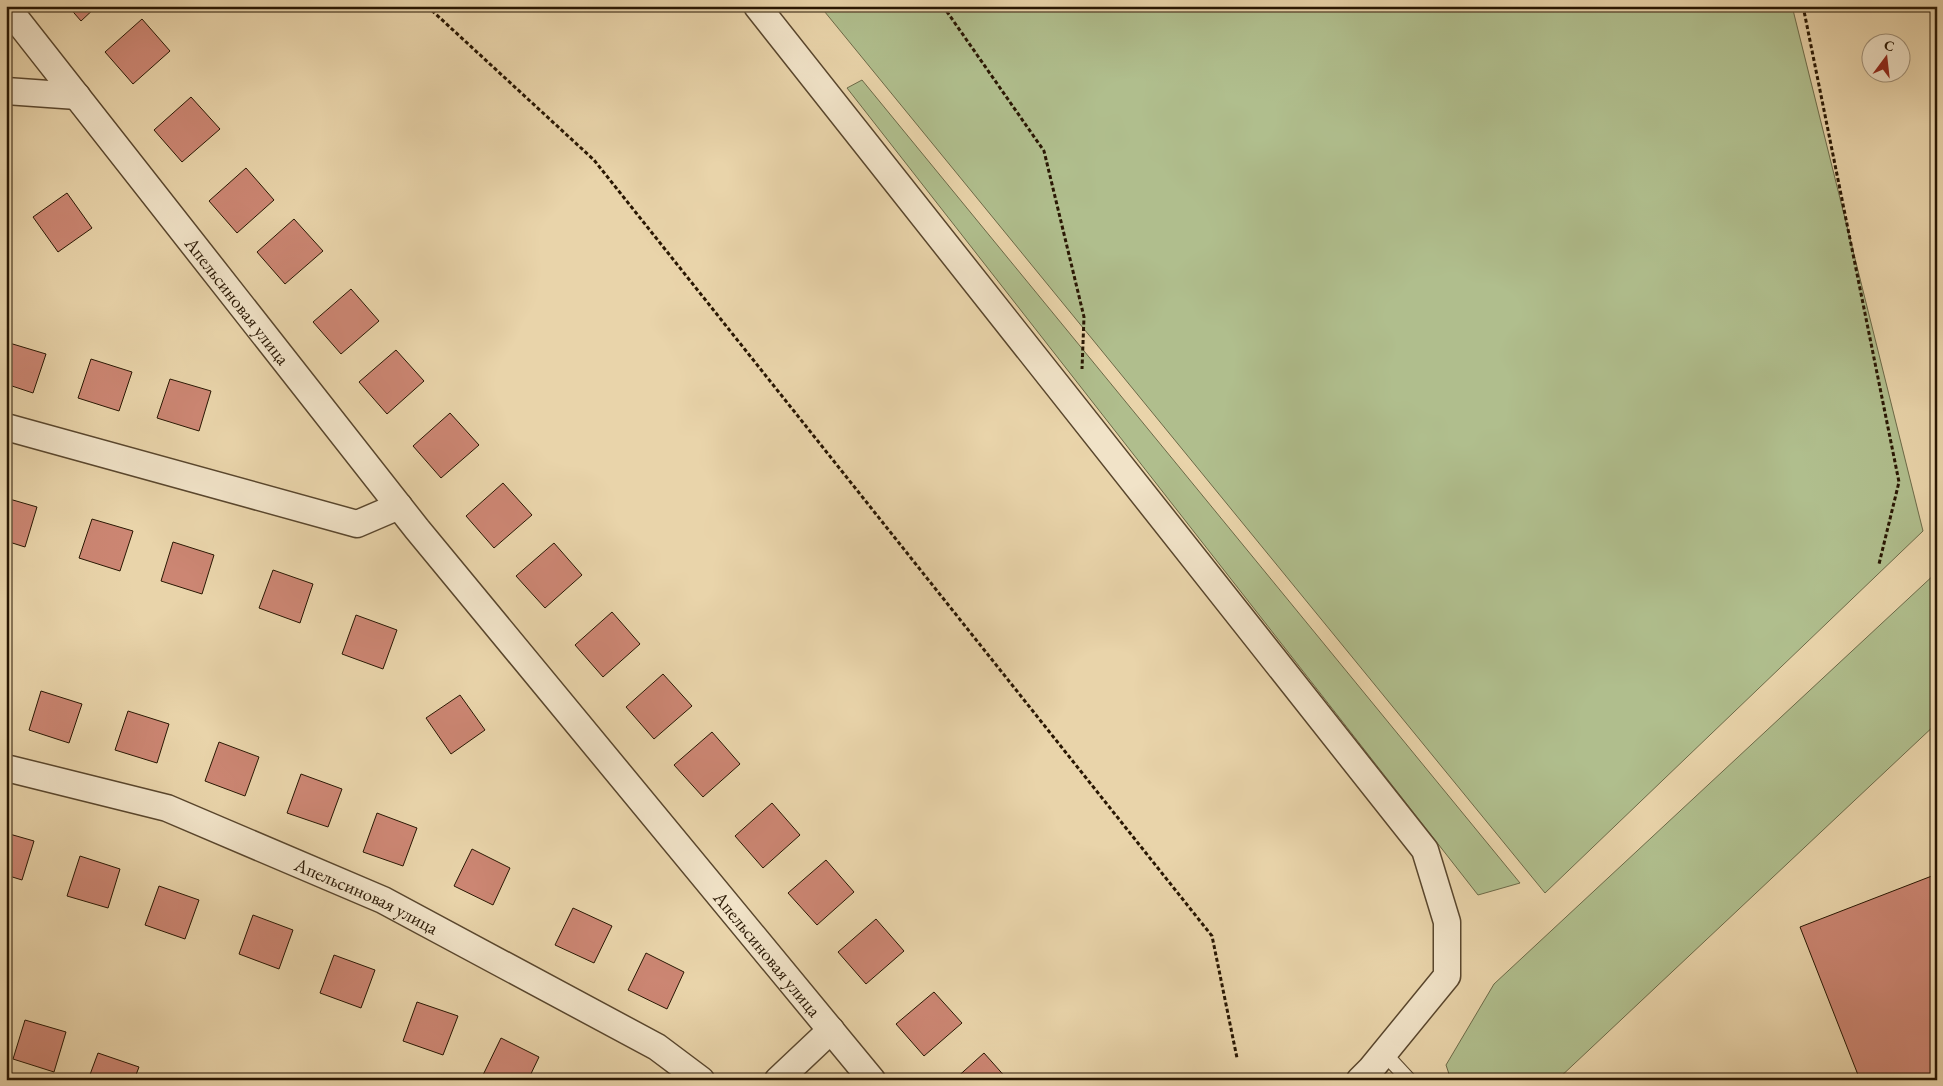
<svg xmlns="http://www.w3.org/2000/svg" width="1943" height="1086" font-family="'EB Garamond',serif">
  <style>
    .green { fill: #b0be8d; stroke: #6c6a48 }
    .building { fill: #cc8673; stroke: #291703 }
    .lines { fill: none; stroke-linecap: round; stroke-linejoin: round }
    .service-casing { stroke: #59462d; stroke-width: 16 }
    .minor-casing { stroke: #59462d; stroke-width: 29 }
    .path { stroke: #291703; stroke-width: 3; stroke-dasharray: 4 2.5; stroke-linecap: butt }
    .service { stroke: #f1e3c8; stroke-width: 14 }
    .minor { stroke: #f1e3c8; stroke-width: 26 }
    .labels { text-anchor: middle; dominant-baseline: central; stroke-width: 5; stroke-linejoin: round; paint-order: stroke }
    .street-label { font-size: 19px; fill: #291703; stroke: #f1e3c8 }
  </style>
  <rect width="100%" height="100%" fill="#e9d4aa"/>
  <filter id="stains"><feTurbulence type="fractalNoise" baseFrequency=".004" numOctaves="4"/><feColorMatrix values="0 0 0 0 .2 0 0 0 0 .09 0 0 0 0 .02 0 0 0 .5 -.17"/></filter>
  <radialGradient id="worn" r=".72"><stop offset=".6" stop-color="#630" stop-opacity="0"/><stop offset="1" stop-color="#630" stop-opacity=".3"/></radialGradient>
  <g class="green">
    <path d="M820,6H1792L1923,531L1545,893Z"/>
    <path d="M862,80L1520,883L1478,895L847,88Z"/>
    <path d="M1937,572V723L1557,1080H1451L1446,1065L1494,984Z"/>
  </g>
  <g class="building">
    <path d="M68,6H97L81,21Z"/>
    <path d="M142,19L170,51L133,84L105,52Z"/>
    <path d="M191,97L220,129L182,162L154,130Z"/>
    <path d="M246,168L274,200L237,233L209,201Z"/>
    <path d="M67,193L92,228L58,252L33,217Z"/>
    <path d="M294,219L323,251L285,284L257,252Z"/>
    <path d="M351,289L379,321L341,354L313,322Z"/>
    <path d="M6,342L46,354L33,393L6,384Z"/>
    <path d="M396,350L424,381L387,414L359,382Z"/>
    <path d="M91,359L132,372L119,411L78,398Z"/>
    <path d="M170,379L211,391L199,431L157,418Z"/>
    <path d="M450,413L479,445L441,478L413,446Z"/>
    <path d="M503,483L532,515L494,548L466,516Z"/>
    <path d="M6,498L37,507L25,547L6,541Z"/>
    <path d="M92,519L133,531L120,571L79,558Z"/>
    <path d="M173,542L214,555L202,594L161,581Z"/>
    <path d="M554,543L582,575L545,608L516,576Z"/>
    <path d="M273,570L313,584L300,623L259,608Z"/>
    <path d="M612,612L640,644L603,677L575,645Z"/>
    <path d="M356,615L397,630L383,669L342,654Z"/>
    <path d="M663,674L692,706L654,739L626,707Z"/>
    <path d="M41,691L82,704L69,743L29,730Z"/>
    <path d="M460,695L485,730L451,754L426,718Z"/>
    <path d="M128,711L169,724L157,763L115,750Z"/>
    <path d="M712,732L740,764L703,797L674,765Z"/>
    <path d="M219,742L259,757L245,796L205,781Z"/>
    <path d="M301,774L342,789L328,827L287,813Z"/>
    <path d="M772,803L800,835L763,868L735,836Z"/>
    <path d="M377,813L417,828L403,866L363,852Z"/>
    <path d="M6,833L34,841L22,880L6,875Z"/>
    <path d="M472,849L510,868L493,905L454,886Z"/>
    <path d="M80,856L120,869L108,908L67,896Z"/>
    <path d="M826,860L854,892L817,925L788,893Z"/>
    <path d="M1937,874V1080H1860L1800,927Z"/>
    <path d="M159,886L199,900L185,939L145,925Z"/>
    <path d="M573,908L612,926L594,963L555,945Z"/>
    <path d="M253,915L293,930L279,969L239,954Z"/>
    <path d="M876,919L904,951L866,984L838,952Z"/>
    <path d="M646,953L684,972L667,1009L628,990Z"/>
    <path d="M334,955L375,970L361,1008L320,993Z"/>
    <path d="M934,992L962,1023L924,1056L896,1024Z"/>
    <path d="M417,1002L458,1016L443,1055L403,1041Z"/>
    <path d="M25,1020L66,1032L54,1072L13,1059Z"/>
    <path d="M501,1038L539,1057L528,1080H493L483,1075Z"/>
    <path d="M98,1053L139,1067L134,1080H88Z"/>
    <path d="M984,1053L1008,1080H954Z"/>
  </g>
  <g class="lines">
    <g class="service-casing">
      <path id="service" d="M1384,1053L1409,1080"/>
    </g>
    <g class="minor-casing">
      <g id="minor">
        <path id="s1" d="M6,6L417,529L872,1080"/>
        <path d="M757,6L1425,850L1447,922V976L1371,1069L1360,1080"/>
        <path d="M6,91L77,96"/>
        <path d="M6,427L357,524L399,506"/>
        <path id="s2" d="M6,768L167,808L383,900L657,1047L701,1080"/>
        <path d="M778,1080L831,1030"/>
      </g>
    </g>
    <g class="path">
      <path d="M427,6L594,160L1212,936L1237,1058"/>
      <path d="M943,6L1044,151L1084,317L1082,369"/>
      <path d="M1803,6L1899,482L1879,564"/>
    </g>
    <use href="#service" class="service"/>
    <use href="#minor" class="minor"/>
  </g>
  <g class="labels">
    <g class="street-label">
      <text stroke="none"><textPath href="#s1" startOffset="375">Апельсиновая улица</textPath></text>
      <text stroke="none"><textPath href="#s2" startOffset="384">Апельсиновая улица</textPath></text>
      <text stroke="none"><textPath href="#s1" startOffset="1216">Апельсиновая улица</textPath></text>
    </g>
  </g>
  <rect width="1943" height="1086" fill="none" stroke="#e9d4aa" stroke-width="25"/>
  <rect x="8" y="8" width="1928" height="1071" fill="none" stroke="#291703" stroke-width="2.5"/>
  <rect x="12" y="12" width="1918" height="1061" fill="none" stroke="#291703"/>
  <g transform="translate(1886 58) rotate(15)"><circle r="24" fill="#f1e3c8" stroke="#a19179"/>
  <path d="M0-4L9 19L0 12L-9 19Z" fill="#8f2418"/>
  <text y="-8" font-size="14" font-weight="bold" text-anchor="middle" fill="#291703">С</text>
  </g>
  <rect width="100%" height="100%" filter="url(#stains)"/>
  <rect width="100%" height="100%" fill="url(#worn)"/>
</svg>
